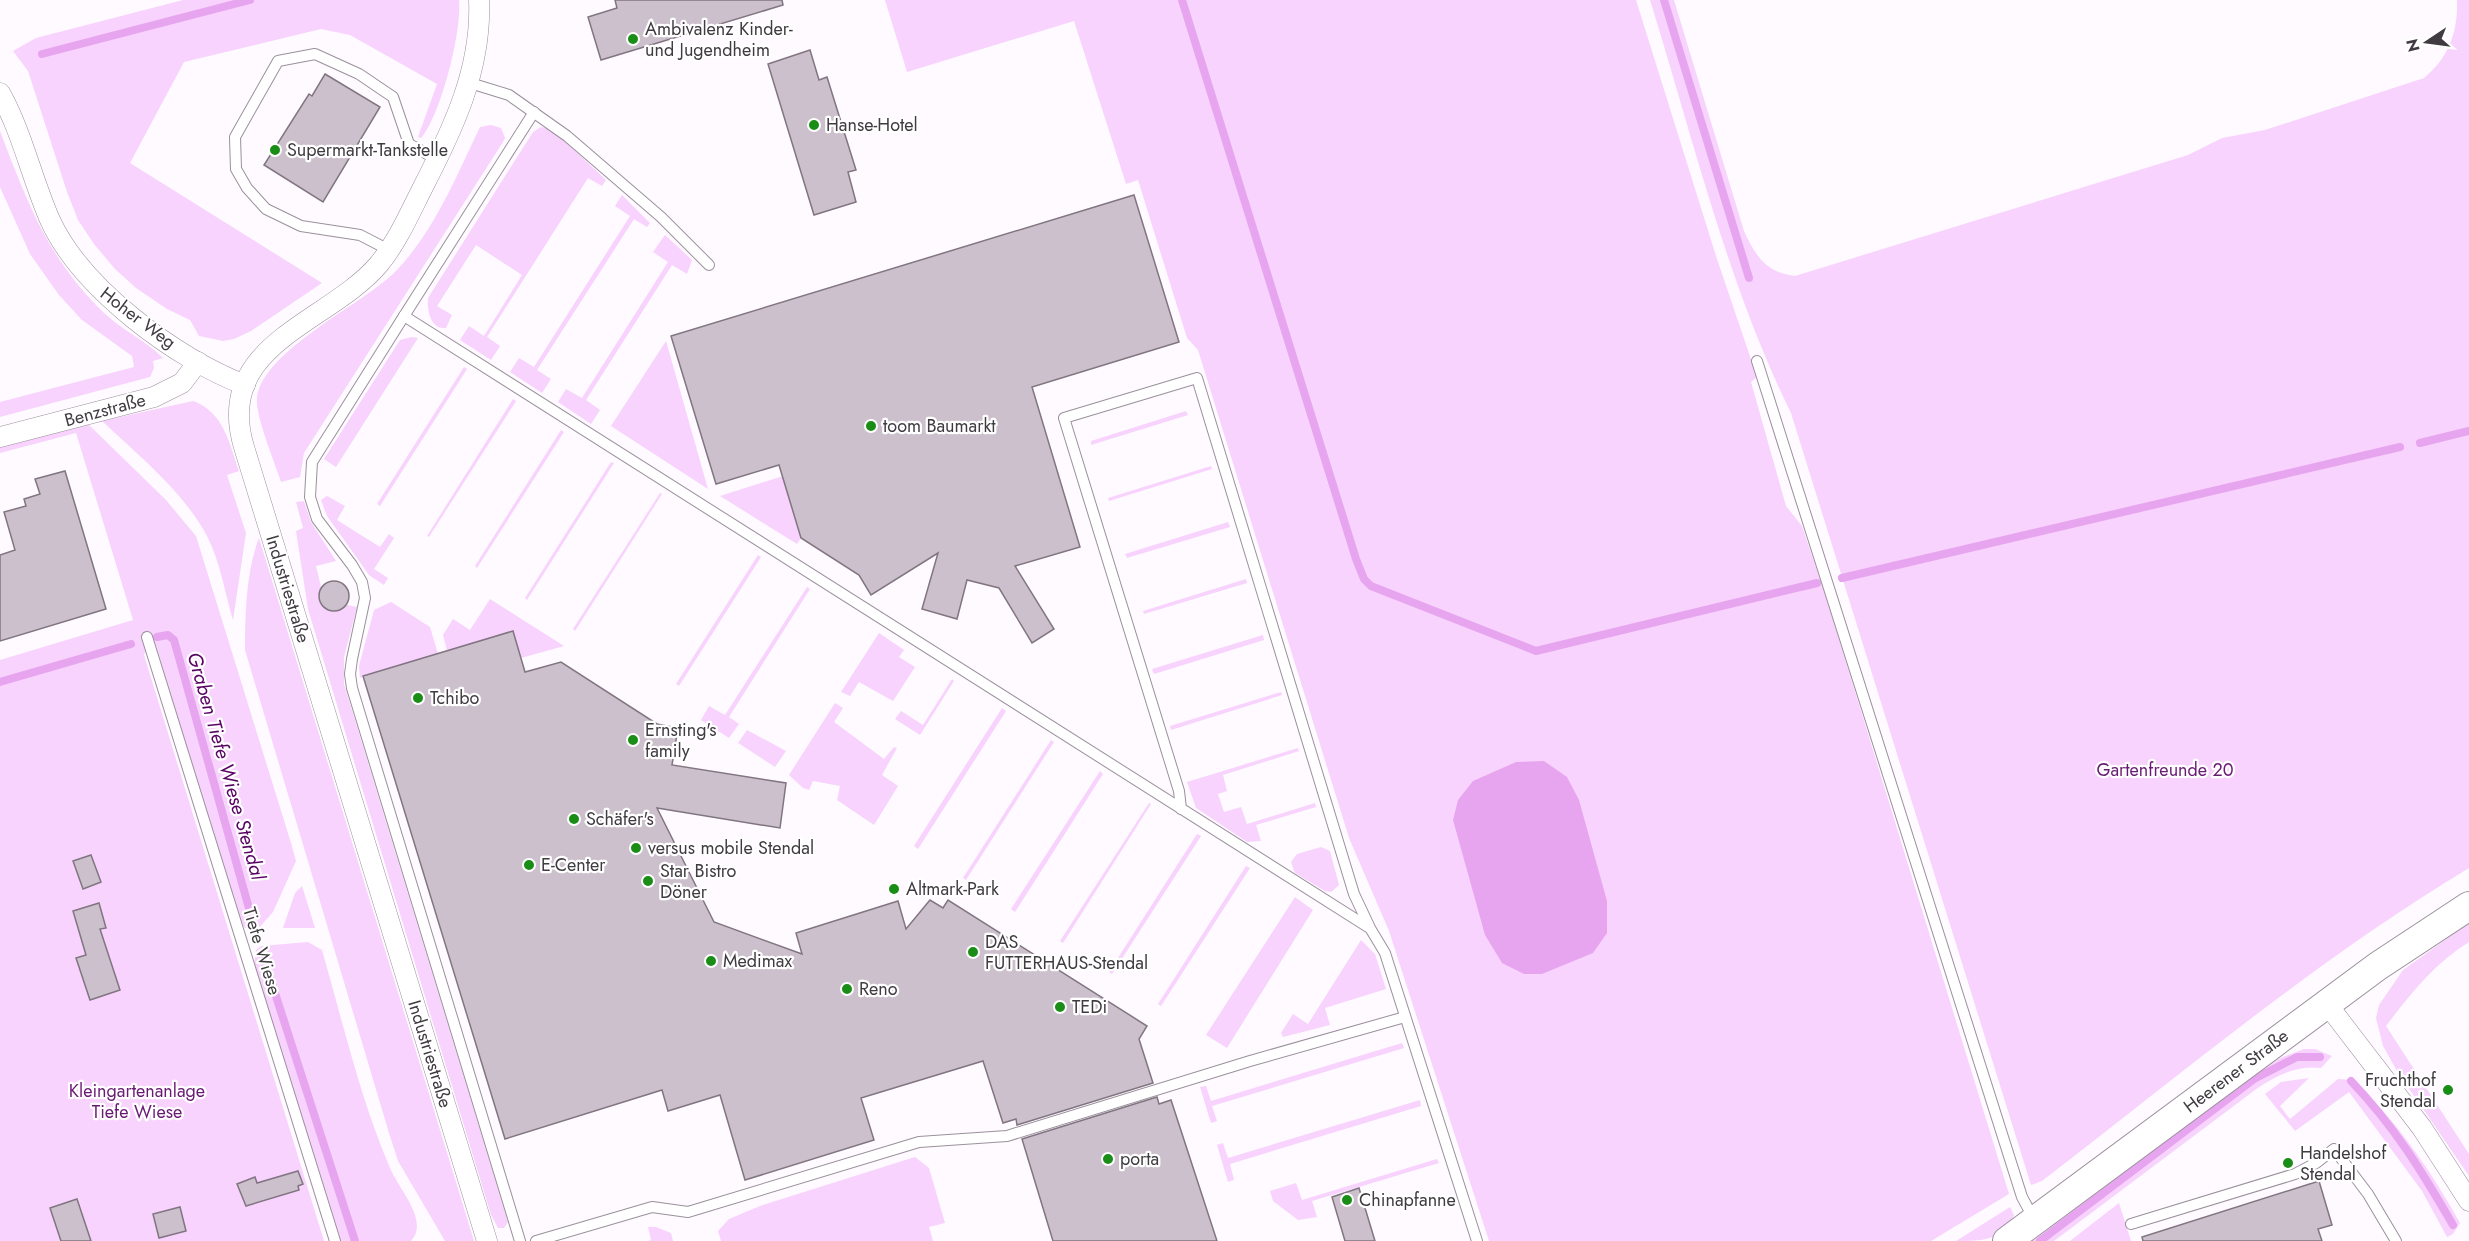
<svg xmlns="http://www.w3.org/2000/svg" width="2469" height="1241" font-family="Jost,sans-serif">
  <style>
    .green { fill: #f8d3fd }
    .water { fill: #e7a5f0 }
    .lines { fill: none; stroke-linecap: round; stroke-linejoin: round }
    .stream { stroke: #e7a5f0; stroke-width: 8 }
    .building { fill: #ccc0cd; stroke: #807581; stroke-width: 1.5 }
    .lane-casing { stroke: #9b909c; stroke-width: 12 }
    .street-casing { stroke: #9b909c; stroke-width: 21 }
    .secondary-casing { stroke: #9b909c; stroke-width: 30 }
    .lane { stroke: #fff; stroke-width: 10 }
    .street { stroke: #fff; stroke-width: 20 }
    .secondary { stroke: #fff; stroke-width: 28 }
    .poi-dot { fill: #198d15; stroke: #fff; stroke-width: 2 }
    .labels { text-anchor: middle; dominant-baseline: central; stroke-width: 4.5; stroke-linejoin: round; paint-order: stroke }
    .poi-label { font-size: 18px; fill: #3f3b40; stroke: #fff; text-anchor: start }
    .street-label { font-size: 18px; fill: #3f3b40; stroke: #fff }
    .park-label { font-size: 18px; fill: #691a74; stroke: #fff }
    .water-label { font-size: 20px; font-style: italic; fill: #590464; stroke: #fff }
  </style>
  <rect width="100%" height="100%" fill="#fefaff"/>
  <g class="green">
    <path d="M183,0H459C462,31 441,115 421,138L418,137L437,84L350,35L321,29L184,62L130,163L322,283L251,331L234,339L223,341L199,336L190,320L167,309L136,288L115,269L94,244L78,220L67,192L28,71L13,51L36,38Z"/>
    <path d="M885,0H1636L1716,256L1757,377L1751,382L1786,506L1802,526L1827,600L2009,1194L1931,1241H1489L1389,931L1349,838L1198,350L1187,338L1138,180L1126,184L1074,21L907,72Z"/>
    <path d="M1650,0H1674L1744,231C1755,255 1766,273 1795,276L2188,155L2222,138L2265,130L2424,78C2449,57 2458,32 2457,0H2469V868C2318,959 2181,1074 2042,1181L2031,1185L1791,413C1727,283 1693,138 1650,0Z"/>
    <path d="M491,125L501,128L505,138L503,142L304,453L300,477L281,482C274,460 259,425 257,404C253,355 364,304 395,272C434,232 456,177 480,127Z"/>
    <path d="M541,127L553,130L606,180L602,186L588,178L487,337L500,346L491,360L460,340L469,326L484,336L522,275L476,245L437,306L452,315L446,328C430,329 427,310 428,298L533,132Z"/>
    <path d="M0,131C27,202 48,259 104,313C122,330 145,340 163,358L153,361L154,368L150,377L0,417V402L134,367L132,356L82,320L59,295L30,254L0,187Z"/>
    <path d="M622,195L650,223L647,227L634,219L537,370L551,379L542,393L510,372L519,358L534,367L630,216L615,206Z"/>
    <path d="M665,235L692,260L687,274L672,265L586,400L600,410L591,424L558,402L566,389L582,398L668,262L653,252Z"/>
    <path d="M412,337L418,338L336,467L324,459L400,340Z"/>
    <path d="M666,341L708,489L611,426Z"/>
    <path d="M464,367L467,369L380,506L377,504Z"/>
    <path d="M513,399L516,401L429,537L427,536Z"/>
    <path d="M193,401C224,412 229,443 239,471L227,475L246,533L233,620C225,593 220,561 207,536C183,491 139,456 102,421Z"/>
    <path d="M1186,411L1188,415L1091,445V441Z"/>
    <path d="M88,424L166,500L196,536L291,843L296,861L273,912L258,929L245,928L238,919L156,646L149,632L144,638L146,650L144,655L324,1241H0V660L133,620L76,433L0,453V447Z"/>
    <path d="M561,430L564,432L477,568L475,566Z"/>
    <path d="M611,462L614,463L527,600L525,598Z"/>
    <path d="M1211,466L1212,469L1109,501L1108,498Z"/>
    <path d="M783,476L801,538L797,544L720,496Z"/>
    <path d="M660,493L662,494L575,631L573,629Z"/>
    <path d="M327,496L345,506L337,520L380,547L389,534L394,538L374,569L388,578L384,585L369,575L327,516L321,500Z"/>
    <path d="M304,501L311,522L336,561L316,566L321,587L319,601L328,610H342L347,605L357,607L344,657V684L508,1222L504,1228H498L491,1215L308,609L296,531L303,528L296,502Z"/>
    <path d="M1228,522L1230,527L1127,558L1125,554Z"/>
    <path d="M259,538L474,1241H445L398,1161L389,1133L245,650C245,613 246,572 259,538Z"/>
    <path d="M758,555L761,557L679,686L676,684Z"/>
    <path d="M1246,579L1247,583L1144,614L1143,611Z"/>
    <path d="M807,587L810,589L729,717L739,724L729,738L701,720L709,706L725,715Z"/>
    <path d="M490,599L564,646L521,658L512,631L447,651L443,635L453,619L470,630Z"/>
    <path d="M391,602L430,627L438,654L360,678L359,666L374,610Z"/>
    <path d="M879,633L904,650L899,657L915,667L893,701L859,682L850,696L841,692Z"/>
    <path d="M1263,635L1264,640L1154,674L1152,669Z"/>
    <path d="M952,679L954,681L920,735L895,719L901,711L923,725Z"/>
    <path d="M1281,692L1282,695L1171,730L1170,726Z"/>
    <path d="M835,703L843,708L834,722L884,759L894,747L897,748L882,775L898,786L874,825L837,800L840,786L813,781L809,790L803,788L789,775Z"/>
    <path d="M1002,708L1006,711L918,849L914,846Z"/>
    <path d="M747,730L786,751L775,767L738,743Z"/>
    <path d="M1051,740L1054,742L966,880L963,878Z"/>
    <path d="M1298,748L1299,751L1223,775L1227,791L1218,794L1224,812L1241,807L1247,824L1315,803L1316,807L1256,825L1261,841L1247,842L1196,808L1187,782Z"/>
    <path d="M1100,771L1103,774L1015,912L1011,909Z"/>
    <path d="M1149,803L1151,804L1063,943L1060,941Z"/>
    <path d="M1197,834L1201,836L1112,974L1109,972Z"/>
    <path d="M1321,847L1330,851L1339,885L1331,892L1325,891L1295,873L1291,862L1297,854Z"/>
    <path d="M1246,866L1250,868L1161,1006L1158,1004Z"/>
    <path d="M302,886L315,928H283L295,893Z"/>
    <path d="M1295,897L1313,910L1227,1048L1206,1035Z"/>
    <path d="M2469,923V942C2434,964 2411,993 2386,1026L2469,1154V1176L2397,1071L2383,1046L2376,1018L2379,1005L2403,970Z"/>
    <path d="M1361,940L1375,954L1386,989L1325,1008L1330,1025L1283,1037L1281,1033L1293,1014L1308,1024Z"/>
    <path d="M308,942L322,950C343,1023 360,1098 390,1168C398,1188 430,1221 411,1241H341L254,964L256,950L261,946Z"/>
    <path d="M1402,1043L1404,1048L1212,1106L1217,1121L1211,1123L1200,1087L1206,1086L1211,1101Z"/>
    <path d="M2304,1049H2315L2332,1056L2321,1068C2298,1065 2278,1075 2259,1087L2054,1241H2031L2259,1070L2280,1058Z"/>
    <path d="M2309,1078L2280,1106L2290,1119L2338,1079L2353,1080C2399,1124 2429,1168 2460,1223L2453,1234L2447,1237L2422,1191L2349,1092L2295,1131L2265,1094L2281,1082Z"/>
    <path d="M1420,1100L1421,1106L1230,1164L1234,1180L1228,1182L1217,1145L1223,1143L1228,1158Z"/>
    <path d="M915,1157L929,1168L945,1223L929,1227L933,1241H721L718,1231L729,1219L760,1206Z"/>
    <path d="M1437,1159L1439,1163L1312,1201L1317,1217L1298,1220L1273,1201L1270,1191L1296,1183L1302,1200Z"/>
    <path d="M2119,1203L2131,1241H2070Z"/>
    <path d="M2010,1207L2014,1215C2005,1241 1980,1241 1956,1241Z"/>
    <path d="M648,1227H656L671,1233L673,1241H648L651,1240Z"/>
  </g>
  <path class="water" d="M1544,761L1567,777L1579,800L1607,901V933L1593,953L1542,974H1524L1502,963L1485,935L1453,820L1458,800L1473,781L1516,762Z"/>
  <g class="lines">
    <g class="stream">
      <path d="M1182,0L1356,559L1364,579L1371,586L1536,651L1817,583"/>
      <path d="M1664,0L1749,278"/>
      <path d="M42,54L250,0"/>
      <path d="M2420,443L2469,431"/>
      <path d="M1842,578L2400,447"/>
      <path d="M157,637L168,635L174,640L252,919"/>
      <path d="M0,682L131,644"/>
      <path d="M263,956L355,1241"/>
      <path d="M2351,1081C2395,1127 2421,1170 2453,1225"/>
      <path d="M2040,1241L2254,1079L2297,1057H2320"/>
    </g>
  </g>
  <g class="building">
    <path d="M615,0H782L783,5L601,60L588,17L617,8Z"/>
    <path d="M810,50L819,80L827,77L856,170L848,172L856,202L814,215L768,64Z"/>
    <path d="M325,74L380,107L323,202L264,165L309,94L312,96Z"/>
    <path d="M1134,195L1179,342L1032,387L1080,547L1015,566L1054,629L1032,643L999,588L967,580L957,619L922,609L938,553L871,595L859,575L801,538L779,465L716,484L671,336Z"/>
    <path d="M65,471L106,609L0,641V555L15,550L4,512L26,506L24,499L40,494L35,479Z"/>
    <circle cx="334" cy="596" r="15"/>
    <path d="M513,631L525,672L561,662L657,724L678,728L672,765L786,783L780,828L657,808L714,922L802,954L796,933L898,901L906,929L930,900L943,908L948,900L1147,1026L1139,1039L1153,1083L1017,1125L1016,1119L1003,1123L983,1061L861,1098L874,1140L745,1180L720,1095L668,1111L662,1090L505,1139L363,676Z"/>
    <path d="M91,855L101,882L83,889L73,861Z"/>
    <path d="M99,903L106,928L100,929L120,990L90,1000L76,958L86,955L73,911Z"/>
    <path d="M1157,1097L1159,1104L1171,1100L1217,1241H1053L1022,1139Z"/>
    <path d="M298,1171L303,1184L298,1186L299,1190L246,1206L237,1184L255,1177L257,1183Z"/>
    <path d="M2319,1181L2332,1225L2318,1229L2322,1241H2143L2142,1237Z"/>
    <path d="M1359,1188L1375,1241H1345L1332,1197Z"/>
    <path d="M77,1199L91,1241H61L50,1208Z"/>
    <path d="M180,1207L186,1231L159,1238L153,1214Z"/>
  </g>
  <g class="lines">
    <g class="lane-casing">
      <g id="lane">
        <path d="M470,83L509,95L567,136L661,217L709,265"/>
        <path d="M534,112L404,316L1368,927"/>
        <path d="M389,250L360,235L301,226L266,209L247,188L236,169L235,137L278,61L315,54L359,74L393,97L409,144L438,160"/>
        <path d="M404,316L312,462L310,497L317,519L352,565L362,582L365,598L352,659L350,674L352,688L520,1241"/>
        <path d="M1757,361L2022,1197L2035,1221"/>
        <path d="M147,637L335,1241"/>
        <path d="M1181,809L1179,791L1064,418L1197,378L1354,894L1370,928L1385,953L1477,1241"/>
        <path d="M2131,1224L2295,1174L2316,1163L2334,1149L2368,1194L2396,1241"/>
        <path d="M536,1241L652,1207L688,1212L919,1142L1007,1136L1250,1061L1405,1017"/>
      </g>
    </g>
    <g class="street-casing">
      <g id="street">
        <path d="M479,0C482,69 453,129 422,189C409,215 397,242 379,264C328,324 213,344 244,447L487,1241"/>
        <path d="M0,93C22,132 32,179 50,220C81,288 176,359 245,385"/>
        <path d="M0,437L154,397L182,383L198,362"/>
        <path d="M2327,1004L2422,1128L2469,1201"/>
      </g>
    </g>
    <g class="secondary-casing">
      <path id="secondary" d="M2007,1241L2378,966L2469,906"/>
    </g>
    <use href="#lane" class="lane"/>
    <use href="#street" class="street"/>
    <use href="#secondary" class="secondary"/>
  </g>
  <g class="poi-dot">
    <circle cx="633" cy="39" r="6"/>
    <circle cx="814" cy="125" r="6"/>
    <circle cx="275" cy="150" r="6"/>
    <circle cx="871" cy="426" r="6"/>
    <circle cx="418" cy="698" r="6"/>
    <circle cx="633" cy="740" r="6"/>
    <circle cx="574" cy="819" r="6"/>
    <circle cx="636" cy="848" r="6"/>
    <circle cx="529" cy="865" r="6"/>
    <circle cx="648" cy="881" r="6"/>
    <circle cx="894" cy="889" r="6"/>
    <circle cx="973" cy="952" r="6"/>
    <circle cx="711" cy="961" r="6"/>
    <circle cx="847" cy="989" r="6"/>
    <circle cx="1060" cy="1007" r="6"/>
    <circle cx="2448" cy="1090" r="6"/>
    <circle cx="1108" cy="1159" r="6"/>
    <circle cx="2288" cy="1163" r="6"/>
    <circle cx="1347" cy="1200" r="6"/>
  </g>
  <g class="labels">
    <g class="poi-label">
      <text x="645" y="29">Ambivalenz Kinder-<tspan x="645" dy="21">und Jugendheim</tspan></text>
      <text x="826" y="125">Hanse-Hotel</text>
      <text x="287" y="150">Supermarkt-Tankstelle</text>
      <text x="883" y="426">toom Baumarkt</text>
      <text x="430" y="698">Tchibo</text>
      <text x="645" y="730">Ernsting's<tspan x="645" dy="21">family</tspan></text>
      <text x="586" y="819">Schäfer's</text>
      <text x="648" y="848">versus mobile Stendal</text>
      <text x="541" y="865">E-Center</text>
      <text x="660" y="871">Star Bistro<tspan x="660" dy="21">Döner</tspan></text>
      <text x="906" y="889">Altmark-Park</text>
      <text x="985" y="942">DAS<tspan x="985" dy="21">FUTTERHAUS-Stendal</tspan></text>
      <text x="723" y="961">Medimax</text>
      <text x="859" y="989">Reno</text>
      <text x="1072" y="1007">TEDi</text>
      <text x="2436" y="1080" text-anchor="end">Fruchthof<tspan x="2436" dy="21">Stendal</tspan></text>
      <text x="2300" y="1153">Handelshof<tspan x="2300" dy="21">Stendal</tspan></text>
      <text x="1120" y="1159">porta</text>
      <text x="1359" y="1200">Chinapfanne</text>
    </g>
    <g class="street-label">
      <text transform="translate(138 318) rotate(37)">Hoher Weg</text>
      <text transform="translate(105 410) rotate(-15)">Benzstraße</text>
      <text transform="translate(288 589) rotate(73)">Industriestraße</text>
      <text transform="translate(262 951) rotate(73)">Tiefe Wiese</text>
      <text transform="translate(430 1054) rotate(73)">Industriestraße</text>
      <text transform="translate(2236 1071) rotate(-37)">Heerener Straße</text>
    </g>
    <g class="park-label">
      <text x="2165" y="770">Gartenfreunde 20</text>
      <text x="137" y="1091">Kleingartenanlage<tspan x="137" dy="21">Tiefe Wiese</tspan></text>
    </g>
    <g class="water-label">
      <text transform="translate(226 766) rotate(74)">Graben Tiefe Wiese Stendal</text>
    </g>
  </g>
  <g transform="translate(2427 42) rotate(257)" stroke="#ffffff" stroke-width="4.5" paint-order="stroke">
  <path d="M0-4.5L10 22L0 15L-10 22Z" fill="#3f3b40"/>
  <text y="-9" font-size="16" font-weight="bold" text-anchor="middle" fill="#3f3b40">N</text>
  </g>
</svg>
